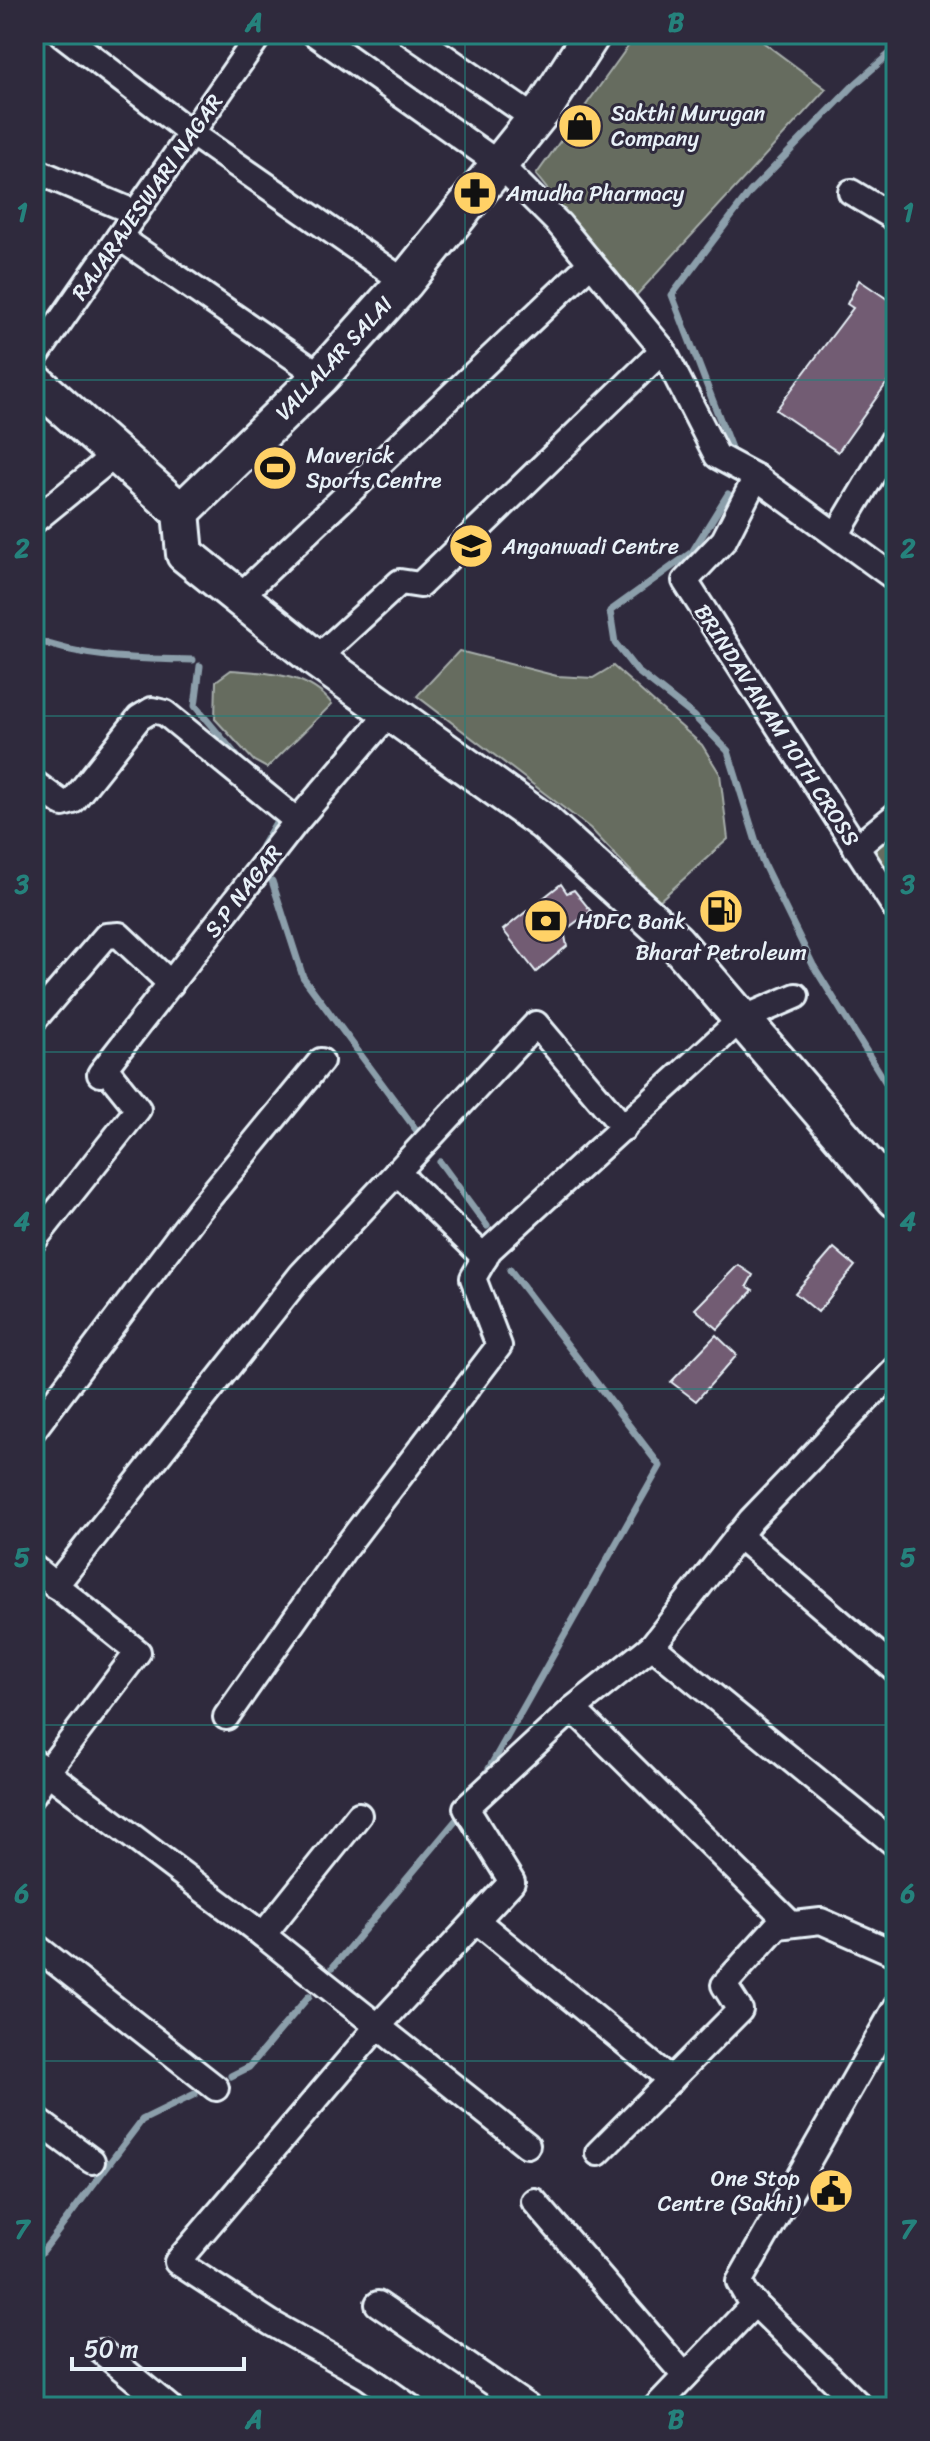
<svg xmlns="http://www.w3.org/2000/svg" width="930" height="2441" font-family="Sriracha,sans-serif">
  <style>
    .green { fill: #666c5e; stroke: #a7aeab; stroke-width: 2 }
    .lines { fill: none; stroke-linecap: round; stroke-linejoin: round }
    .stream { stroke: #8c9fab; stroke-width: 7 }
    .building { fill: #725c73; stroke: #e8f1f8; stroke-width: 2 }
    .street-casing { stroke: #e8f1f8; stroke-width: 30 }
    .secondary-casing { stroke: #e8f1f8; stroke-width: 42 }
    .street { stroke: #2f2a3d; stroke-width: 24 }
    .secondary { stroke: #2f2a3d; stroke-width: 36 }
    .grid { fill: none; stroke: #25827c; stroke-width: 2; stroke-opacity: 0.55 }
    .labels { text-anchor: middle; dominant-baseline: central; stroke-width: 6; stroke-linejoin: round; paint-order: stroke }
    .poi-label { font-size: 22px; fill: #e8f1f8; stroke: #2f2a3d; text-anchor: start }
    .street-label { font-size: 22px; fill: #e8f1f8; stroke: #2f2a3d }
    .neatline { fill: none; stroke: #25827c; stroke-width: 3 }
    .grid-label { font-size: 26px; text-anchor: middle; font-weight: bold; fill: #25827c }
  </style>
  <rect width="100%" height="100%" fill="#2f2a3d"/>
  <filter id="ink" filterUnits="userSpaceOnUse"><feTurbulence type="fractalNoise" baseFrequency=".0125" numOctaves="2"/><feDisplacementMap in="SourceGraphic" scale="16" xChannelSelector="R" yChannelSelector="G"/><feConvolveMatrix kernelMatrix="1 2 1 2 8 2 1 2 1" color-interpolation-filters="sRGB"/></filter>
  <g filter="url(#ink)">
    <g class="green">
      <path d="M637,34H752L826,89L634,298L536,175Z"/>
      <path d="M459,651L557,676L593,678L613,666L702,745L720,774L728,839L659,901L590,828L417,696Z"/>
      <path d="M231,670C268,673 308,673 332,704L267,768L254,761L215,719L216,681Z"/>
      <path d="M896,829V892L871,849Z"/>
    </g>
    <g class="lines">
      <g class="stream">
        <path d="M733,453L672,295L750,192L853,86L896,48"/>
        <path d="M728,494L692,552L610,611L615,643L637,671L694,716L728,751L762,861L813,965L896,1099"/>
        <path d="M34,639C84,659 140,659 193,660"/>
        <path d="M200,666L195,706L241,761"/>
        <path d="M262,846L281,814"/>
        <path d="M272,881L303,977L417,1131"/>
        <path d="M440,1162L487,1226"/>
        <path d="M482,1781L660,1466L510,1270"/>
        <path d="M333,1967L463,1812"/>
        <path d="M231,2076L249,2067L309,1996"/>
        <path d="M34,2257L43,2251L142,2120L195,2094"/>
      </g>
    </g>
    <g class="building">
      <path d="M859,280L896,305V370L838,452L776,410L853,308L847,304Z"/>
      <path d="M561,884L567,893L574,890L591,911L564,931L567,946L536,972L503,930Z"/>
      <path d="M834,1248L855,1266L818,1312L795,1293Z"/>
      <path d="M738,1265L753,1275L747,1286L753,1290L718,1329L695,1309Z"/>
      <path d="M716,1335L737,1355L696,1401L671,1382Z"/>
    </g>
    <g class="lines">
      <g class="street-casing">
        <g id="street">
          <path d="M62,34L191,133L405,282"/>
          <path d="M315,34L499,164L559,224L663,350L717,456L756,477L896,579"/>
          <path d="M411,34L535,119"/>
          <path d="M34,170L136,213"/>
          <path d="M851,192L896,219"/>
          <path d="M119,237L321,376"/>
          <path d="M34,359L260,34"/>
          <path d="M756,477L724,540L685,581L896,909"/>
          <path d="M34,521L116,454"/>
          <path d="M837,534L896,435"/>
          <path d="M238,598L591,263"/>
          <path d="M316,659L400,582L420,585L663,350"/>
          <path d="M34,783L63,804L73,801L139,718L152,710L165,713L297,821"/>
          <path d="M856,848L896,815"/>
          <path d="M34,1020L106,936L119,935L171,984"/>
          <path d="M100,1074L297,821L391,711"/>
          <path d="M397,1172L485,1258"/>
          <path d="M34,1240L138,1109L105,1068"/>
          <path d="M34,1429L198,1211L321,1061"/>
          <path d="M738,1535L896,1670"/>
          <path d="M34,1568L138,1652L47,1772L34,1762"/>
          <path d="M55,1586L301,1275L536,1024L624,1128"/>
          <path d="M652,1646L896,1845"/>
          <path d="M573,1709L791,1924"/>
          <path d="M226,1717L342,1552L499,1346L473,1278L489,1250L740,1020L796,996"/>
          <path d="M34,1793L47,1772L263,1935L527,2145"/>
          <path d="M477,1921L671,2080"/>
          <path d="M263,1935L359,1815"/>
          <path d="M34,1945L216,2088"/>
          <path d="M34,2118L92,2161"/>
          <path d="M598,2153L740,2010L724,1985L777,1926L821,1921L896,1954"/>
          <path d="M534,2201L685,2376"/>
          <path d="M378,2304L528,2407"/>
          <path d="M102,2352L169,2407"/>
          <path d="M410,2407L366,2376L271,2323L177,2262L378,2026L512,1882L466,1808L573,1709L652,1646L751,1520L896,1369"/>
          <path d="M656,2407L755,2303"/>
          <path d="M861,2407L747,2296L739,2282L896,2007"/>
        </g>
      </g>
      <g class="secondary-casing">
        <g id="secondary">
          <path d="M34,381L181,512"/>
          <path d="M181,512L185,554L316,659L544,822L675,941L896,1199"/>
          <path d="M181,512L321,376L405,282L545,107L592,34"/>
        </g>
      </g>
      <use href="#street" class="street"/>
      <use href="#secondary" class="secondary"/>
    </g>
  </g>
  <path class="grid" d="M465,34V2407M34,380H896M34,716H896M34,1052H896M34,1389H896M34,1725H896M34,2061H896"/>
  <defs>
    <g id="shop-disc" transform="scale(2.3)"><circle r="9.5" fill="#ffd166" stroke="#2f2a3d"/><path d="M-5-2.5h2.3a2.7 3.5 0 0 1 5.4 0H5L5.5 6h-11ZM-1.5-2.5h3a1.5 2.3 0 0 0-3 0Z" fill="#111"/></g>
    <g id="pharmacy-disc" transform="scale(2.3)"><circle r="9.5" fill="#ffd166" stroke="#2f2a3d"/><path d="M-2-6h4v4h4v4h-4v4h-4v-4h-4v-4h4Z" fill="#111"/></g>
    <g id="stadium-disc" transform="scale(2.3)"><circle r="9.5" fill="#ffd166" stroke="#2f2a3d"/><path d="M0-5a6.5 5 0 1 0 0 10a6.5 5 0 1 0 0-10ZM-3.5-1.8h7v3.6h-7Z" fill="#111"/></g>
    <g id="school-disc" transform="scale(2.3)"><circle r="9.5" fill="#ffd166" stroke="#2f2a3d"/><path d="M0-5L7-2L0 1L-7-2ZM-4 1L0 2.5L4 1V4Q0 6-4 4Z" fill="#111"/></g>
    <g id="fuel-disc" transform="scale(2.3)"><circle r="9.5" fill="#ffd166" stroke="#2f2a3d"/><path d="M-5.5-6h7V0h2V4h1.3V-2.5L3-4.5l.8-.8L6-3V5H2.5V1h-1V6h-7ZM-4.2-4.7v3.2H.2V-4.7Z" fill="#111"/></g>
    <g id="bank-disc" transform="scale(2.3)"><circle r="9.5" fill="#ffd166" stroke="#2f2a3d"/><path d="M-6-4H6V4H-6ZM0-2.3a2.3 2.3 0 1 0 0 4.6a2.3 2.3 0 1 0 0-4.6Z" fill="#111"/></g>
    <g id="civic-disc" transform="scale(2.3)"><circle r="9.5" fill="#ffd166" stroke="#2f2a3d"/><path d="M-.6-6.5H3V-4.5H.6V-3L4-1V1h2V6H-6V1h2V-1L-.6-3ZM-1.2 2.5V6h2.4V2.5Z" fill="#111"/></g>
  </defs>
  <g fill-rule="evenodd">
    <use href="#shop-disc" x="580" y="126"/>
    <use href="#pharmacy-disc" x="475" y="193"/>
    <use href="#stadium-disc" x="275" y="468"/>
    <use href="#school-disc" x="471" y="546"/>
    <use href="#fuel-disc" x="721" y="911"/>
    <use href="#bank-disc" x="546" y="921"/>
    <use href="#civic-disc" x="831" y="2191"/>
  </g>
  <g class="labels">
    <g class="poi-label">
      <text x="611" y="113">Sakthi Murugan<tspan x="611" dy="25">Company</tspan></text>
      <text x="506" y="193">Amudha Pharmacy</text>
      <text x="306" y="455">Maverick<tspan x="306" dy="25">Sports Centre</tspan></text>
      <text x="502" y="546">Anganwadi Centre</text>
      <text x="577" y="921">HDFC Bank</text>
      <text x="721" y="952" text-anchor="middle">Bharat Petroleum</text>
      <text x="800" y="2178" text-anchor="end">One Stop<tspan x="800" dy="25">Centre (Sakhi)</tspan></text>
    </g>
    <g class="street-label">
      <text transform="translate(147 197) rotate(-55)">RAJARAJESWARI NAGAR</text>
      <text transform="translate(334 358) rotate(-47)">VALLALAR SALAI</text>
      <text transform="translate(777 725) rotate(57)">BRINDAVANAM 10TH CROSS</text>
      <text transform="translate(243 891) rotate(-52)">S.P NAGAR</text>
    </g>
  </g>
  <rect width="930" height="2441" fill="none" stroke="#2f2a3d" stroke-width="88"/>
  <path d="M72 2357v12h172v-12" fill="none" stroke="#e8f1f8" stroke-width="4"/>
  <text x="84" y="2357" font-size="24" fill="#e8f1f8" stroke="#2f2a3d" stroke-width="6" paint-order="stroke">50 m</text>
  <rect x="44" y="44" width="842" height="2353" class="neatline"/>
  <g class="grid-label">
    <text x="254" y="31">A</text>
    <text x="676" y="31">B</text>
    <text x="22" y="221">1</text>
    <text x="908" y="221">1</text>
    <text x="22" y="557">2</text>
    <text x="908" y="557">2</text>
    <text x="22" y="893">3</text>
    <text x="908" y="893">3</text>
    <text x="22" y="1230">4</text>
    <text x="908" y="1230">4</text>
    <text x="22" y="1566">5</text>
    <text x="908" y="1566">5</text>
    <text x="22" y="1902">6</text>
    <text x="908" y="1902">6</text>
    <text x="22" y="2238">7</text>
    <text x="908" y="2238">7</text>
    <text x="254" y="2428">A</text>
    <text x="676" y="2428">B</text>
  </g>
</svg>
